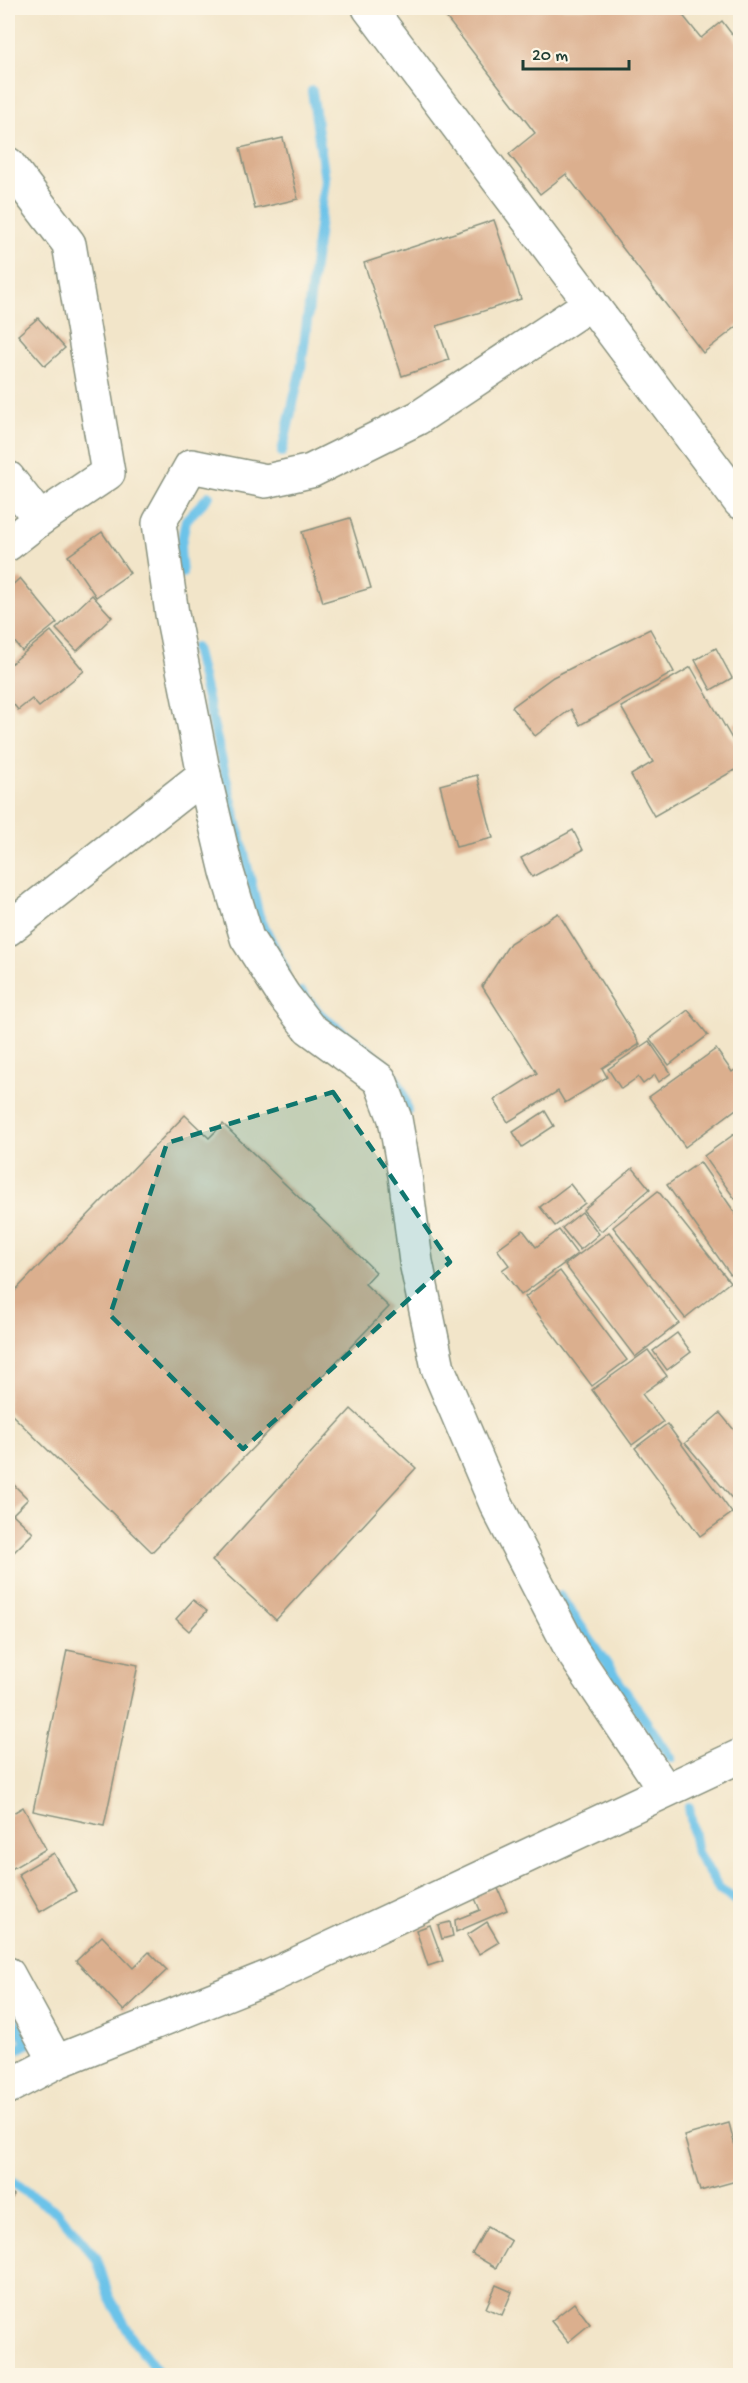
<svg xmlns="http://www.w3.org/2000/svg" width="748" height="2383" font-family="'Gochi Hand',sans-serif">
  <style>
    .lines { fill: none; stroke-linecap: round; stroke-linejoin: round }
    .stream { stroke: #6cc3e9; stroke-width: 10 }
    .building { fill: #dbaf8e }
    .minor-casing { stroke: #88917e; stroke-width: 36 }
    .minor { stroke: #fff; stroke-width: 33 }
    .marked { fill: #0f766e; fill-opacity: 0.2; stroke: #0f766e; stroke-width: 4.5; stroke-dasharray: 12 8; stroke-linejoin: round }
  </style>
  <rect width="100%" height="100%" fill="#fcf5e5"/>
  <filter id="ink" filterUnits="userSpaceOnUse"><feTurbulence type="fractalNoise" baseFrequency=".0167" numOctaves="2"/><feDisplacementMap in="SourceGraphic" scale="12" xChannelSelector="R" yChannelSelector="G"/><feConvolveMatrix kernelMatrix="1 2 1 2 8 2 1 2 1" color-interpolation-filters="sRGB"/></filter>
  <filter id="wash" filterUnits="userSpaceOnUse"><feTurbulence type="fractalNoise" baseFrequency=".008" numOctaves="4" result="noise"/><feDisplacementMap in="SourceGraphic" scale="24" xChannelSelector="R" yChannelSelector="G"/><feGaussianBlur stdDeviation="1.35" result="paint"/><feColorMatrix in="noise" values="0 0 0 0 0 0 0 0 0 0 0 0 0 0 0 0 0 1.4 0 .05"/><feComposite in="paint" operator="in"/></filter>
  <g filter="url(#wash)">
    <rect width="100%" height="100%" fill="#f2e5c9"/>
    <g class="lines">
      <g class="stream">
        <path d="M282,452L301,368L325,180L312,91"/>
        <path d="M182,573L180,550L186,520L209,496"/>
        <path d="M195,648L259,916L285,970"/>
        <path d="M301,992C307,999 313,1007 319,1013C355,1048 398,1054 407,1111"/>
        <path d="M560,1596L671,1758"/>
        <path d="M689,1807L697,1853L720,1890L740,1903"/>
        <path d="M8,2055L27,2044L10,2012"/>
        <path d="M8,2180L57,2212L97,2259L109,2297L134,2341L161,2376"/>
      </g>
    </g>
    <g id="blocks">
      <g class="building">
        <path d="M456,8H677L701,38L722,21L740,45V324L703,353L566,174L540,194L509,154L535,133L445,16Z"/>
        <path d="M283,138L298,199L255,209L240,148Z"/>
        <path d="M494,220L521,299L437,326L449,360L402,376L364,263Z"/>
        <path d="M38,318L65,348L45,366L18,335Z"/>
        <path d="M350,518L371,588L323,602L302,532Z"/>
        <path d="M102,532L130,573L96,597L68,556Z"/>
        <path d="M20,578L57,623L22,651L8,634V589Z"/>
        <path d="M92,595L112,617L77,651L56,629Z"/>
        <path d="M650,629L674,672L580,725L571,709L535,736L512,707L553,677Z"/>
        <path d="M51,631L84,671L39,707L32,699L18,710L8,697V666Z"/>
        <path d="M716,648L732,678L711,690L695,660Z"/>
        <path d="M691,667L740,753V767L654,816L631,775L653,762L621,707Z"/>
        <path d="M740,720V739L733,725Z"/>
        <path d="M477,775L493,838L456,847L440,785Z"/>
        <path d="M573,830L583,850L532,877L521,858Z"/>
        <path d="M558,913L640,1044L602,1068L607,1077L565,1103L558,1091L508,1122L494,1100L537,1073L482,986L510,943Z"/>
        <path d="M688,1010L708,1035L669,1065L650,1039Z"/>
        <path d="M649,1041L671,1073L659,1082L655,1075L643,1084L638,1077L621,1089L608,1069Z"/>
        <path d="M716,1049L732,1072L740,1066V1106L685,1147L649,1097Z"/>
        <path d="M545,1111L554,1126L522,1147L513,1132Z"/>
        <path d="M185,1115L209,1138L223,1124L376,1272L365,1284L389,1307L152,1552L8,1411V1298Z"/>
        <path d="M740,1130V1195L735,1199L704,1156Z"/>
        <path d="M700,1162L740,1220V1277L735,1281L667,1185Z"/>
        <path d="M633,1168L650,1189L601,1231L583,1210Z"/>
        <path d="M570,1184L585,1203L555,1226L540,1207Z"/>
        <path d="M658,1191L730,1282L685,1318L613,1227Z"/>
        <path d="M582,1212L599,1234L580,1250L562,1228Z"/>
        <path d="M523,1230L536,1247L559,1230L577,1254L521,1295L502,1270L509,1265L497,1249Z"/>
        <path d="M609,1232L679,1323L635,1357L565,1265Z"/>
        <path d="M560,1271L627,1360L592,1386L525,1297Z"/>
        <path d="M677,1333L691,1352L667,1370L653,1351Z"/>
        <path d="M648,1350L667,1376L642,1394L663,1422L632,1445L592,1390Z"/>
        <path d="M351,1409L416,1468L276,1620L212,1561Z"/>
        <path d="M720,1413L740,1437V1508L685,1443Z"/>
        <path d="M667,1424L732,1513L700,1536L635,1448Z"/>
        <path d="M8,1479L28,1499L13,1514L33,1533L8,1558Z"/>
        <path d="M193,1600L207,1611L189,1631L176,1619Z"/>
        <path d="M67,1650L138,1665L104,1826L33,1811Z"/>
        <path d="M23,1807L46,1849L8,1871V1816Z"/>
        <path d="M54,1853L76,1891L40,1912L18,1874Z"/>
        <path d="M497,1886L507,1910L456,1932L455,1920L480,1910L474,1896Z"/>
        <path d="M450,1922L453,1936L442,1939L438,1925Z"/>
        <path d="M487,1922L499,1942L479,1954L467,1935Z"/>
        <path d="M430,1925L443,1961L428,1966L416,1930Z"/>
        <path d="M102,1936L133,1968L149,1952L167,1970L124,2011L76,1961Z"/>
        <path d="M729,2123L740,2165V2180L700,2191L684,2136Z"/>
        <path d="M8,2190L14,2195L8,2204Z"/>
        <path d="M487,2227L511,2241L496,2268L472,2254Z"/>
        <path d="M496,2285L512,2292L502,2315L486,2308Z"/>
        <path d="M574,2303L590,2324L568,2342L551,2321Z"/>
      </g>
    </g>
  </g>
  <g filter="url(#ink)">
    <use href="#blocks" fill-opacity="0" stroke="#88917e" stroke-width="1.5"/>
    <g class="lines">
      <g class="minor-casing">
        <g id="minor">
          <path d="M369,8L740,502"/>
          <path d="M8,164L69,244L108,473L40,519L8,544"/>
          <path d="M8,478L40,519"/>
          <path d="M204,775L227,872L247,938L284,996L309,1028L380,1080L395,1119L405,1175L416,1262L438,1368L496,1504L572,1651L665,1790"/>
          <path d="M8,929L204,775L172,614L159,523L191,466L266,481L311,471L418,418L591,303"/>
          <path d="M8,1974L56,2062"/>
          <path d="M8,2087L56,2062L271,1976L740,1756"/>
        </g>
      </g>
      <use href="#minor" class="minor"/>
    </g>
  </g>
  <path class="marked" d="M333,1092L450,1262L243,1449L110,1315L167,1143Z"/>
  <rect width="748" height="2383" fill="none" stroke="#fcf5e5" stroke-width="30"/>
  <path d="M523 60v9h106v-9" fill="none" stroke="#1f3d34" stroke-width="3"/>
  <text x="532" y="60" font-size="18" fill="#1f3d34" stroke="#fcf5e5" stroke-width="4.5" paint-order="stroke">20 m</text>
</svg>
